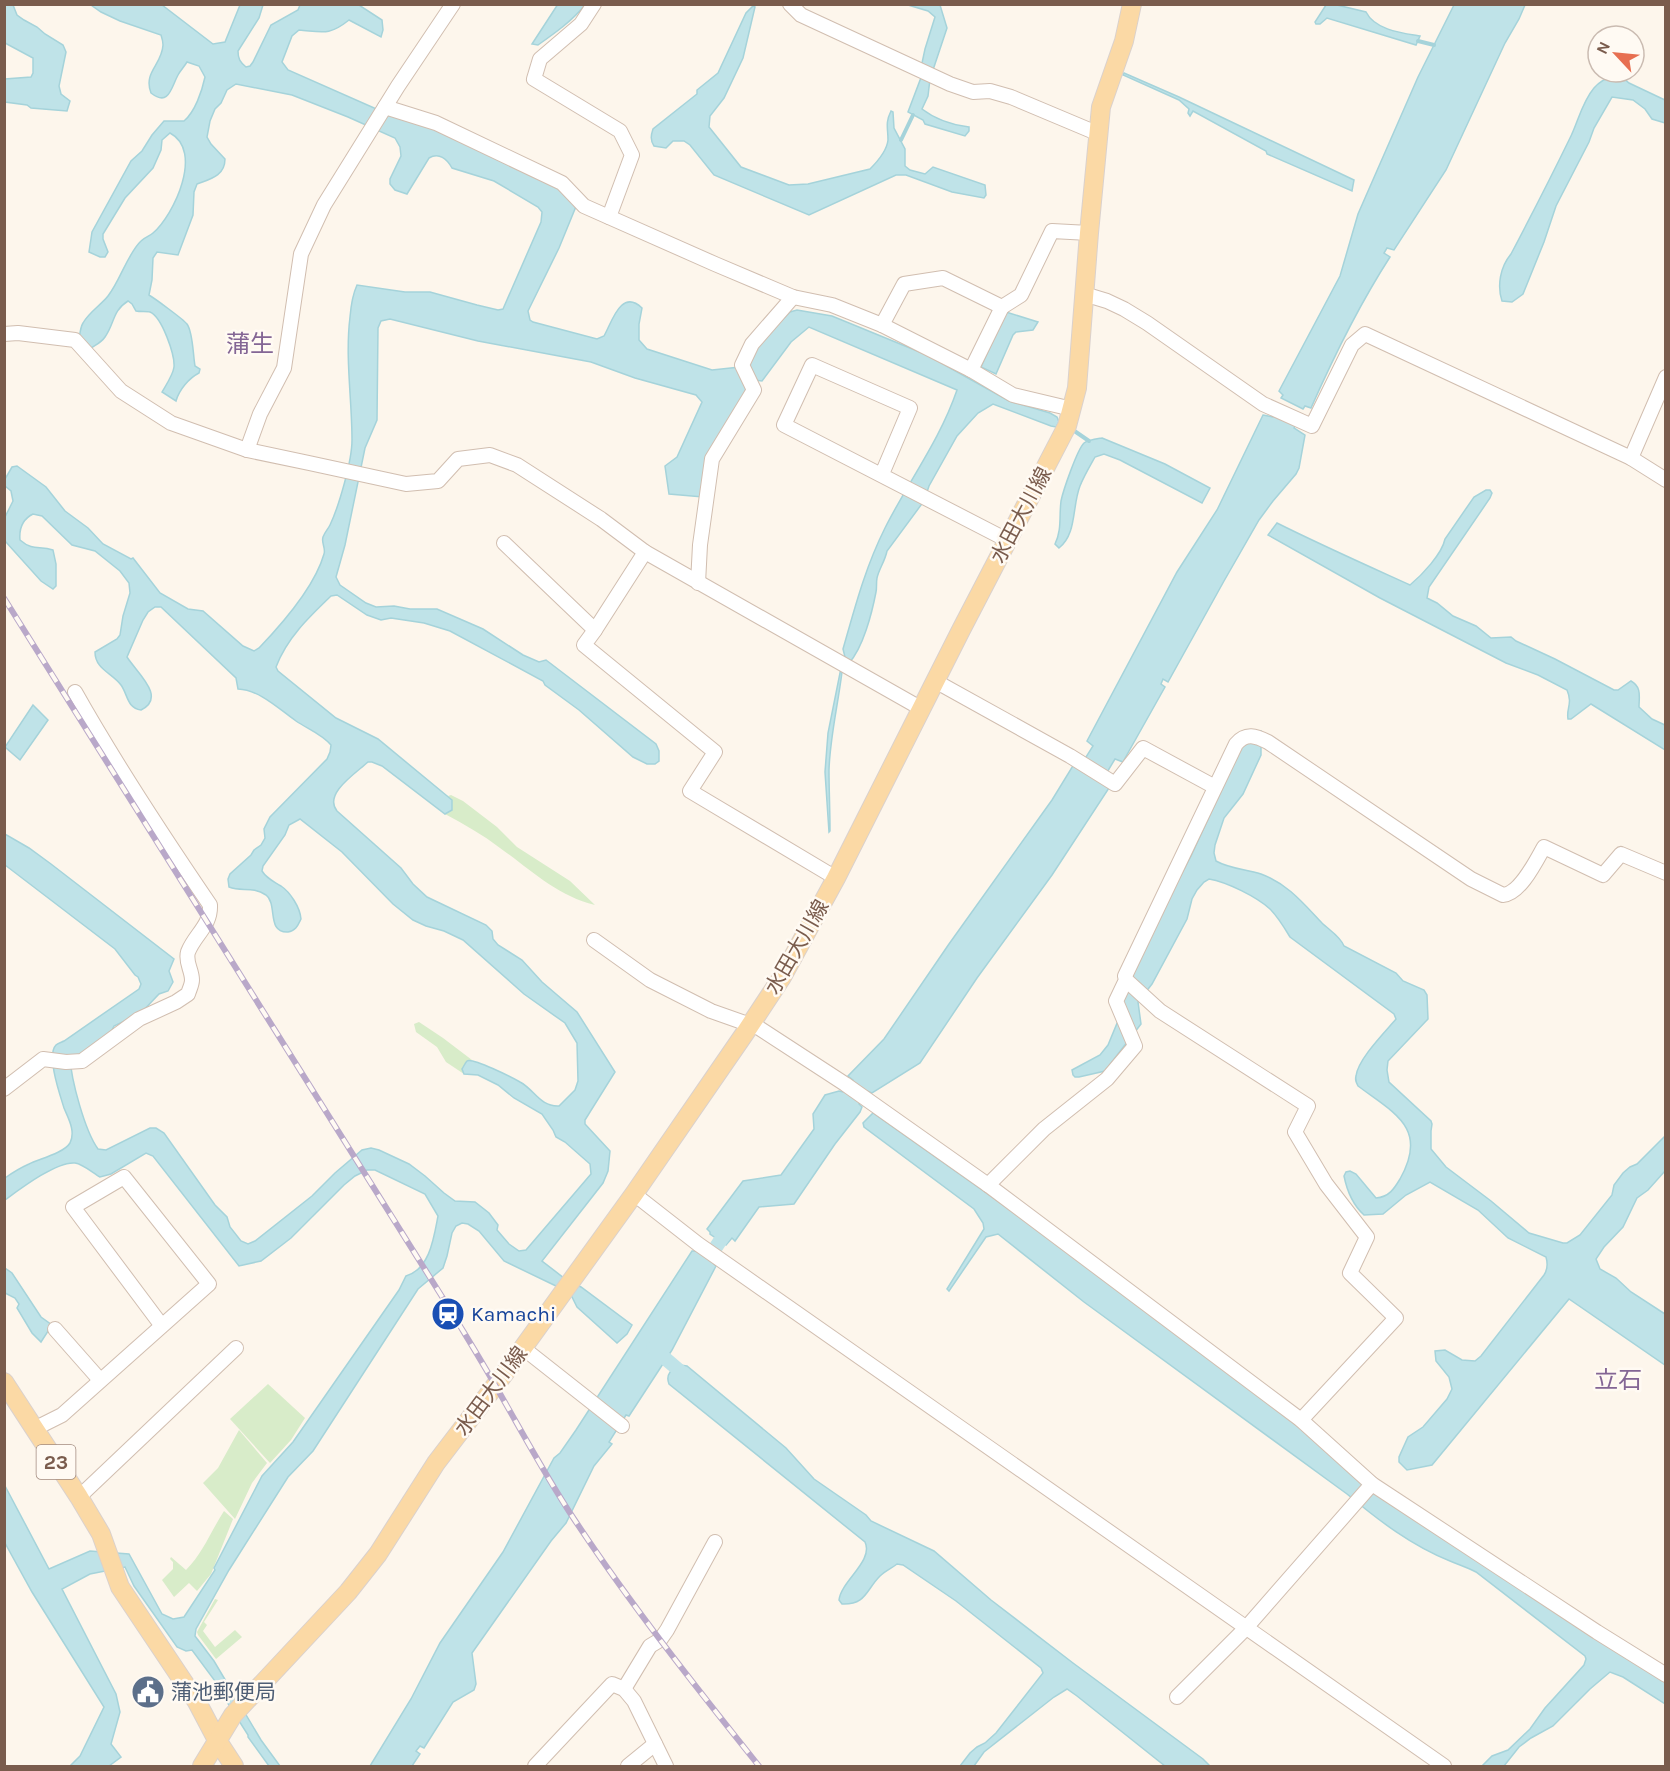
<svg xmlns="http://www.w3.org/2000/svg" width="1670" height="1771" font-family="Karla,'Noto Sans JP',sans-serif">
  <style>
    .green { fill: #d8ecc9 }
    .water { fill: #bfe3e8; stroke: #a5d3da; stroke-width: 1.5 }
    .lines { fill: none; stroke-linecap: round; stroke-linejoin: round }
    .stream { stroke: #a5d3da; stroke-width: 4 }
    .canal { stroke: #bfe3e8; stroke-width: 14 }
    .minor-casing { stroke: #d1beb0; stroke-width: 16 }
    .major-casing { stroke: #dad1cd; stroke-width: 20 }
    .minor { stroke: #fff; stroke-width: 14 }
    .major { stroke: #fbd9a5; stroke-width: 18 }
    .rail-casing { stroke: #b9a8c9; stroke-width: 6 }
    .rail { stroke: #fffaf3; stroke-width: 4; stroke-dasharray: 11; stroke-linecap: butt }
    .labels { text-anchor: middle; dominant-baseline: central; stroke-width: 5; stroke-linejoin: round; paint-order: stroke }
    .shield { fill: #fffaf3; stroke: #a28b7f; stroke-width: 1.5 }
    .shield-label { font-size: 20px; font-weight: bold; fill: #7a5c4d }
    .street-label { font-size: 21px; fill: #7a5c4d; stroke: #fffaf3 }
    .transit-label { font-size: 21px; fill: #164399; stroke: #fffaf3; text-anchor: start }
    .service-label { font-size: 21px; fill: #4e5e75; stroke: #fffaf3; text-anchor: start }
    .quarter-label { font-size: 24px; fill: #846695; stroke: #fffaf3 }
  </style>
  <rect width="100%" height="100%" fill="#fdf6ec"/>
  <g class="green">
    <path d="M451,795L463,801L497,827L517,847L570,881L595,905C557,896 531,870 500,848C483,835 464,824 445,814L452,810V800L448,796Z"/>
    <path d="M419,1022L443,1038L472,1060L467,1061L462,1070L464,1074L446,1062L437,1047L416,1032L414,1024Z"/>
    <path d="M268,1384L305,1418L291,1440L270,1463L230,1419Z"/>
    <path d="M239,1430L267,1463L252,1483L235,1519L203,1483L218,1468Z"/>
    <path d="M224,1511L233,1519L211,1574L197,1591L189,1583L174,1597L162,1580L173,1569V1562L170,1559L171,1557L186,1570C203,1553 211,1531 224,1511Z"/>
    <path d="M215,1599L218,1600L204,1622L207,1625L203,1631L215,1647L235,1630L242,1637L216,1659L198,1635L197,1632Z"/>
  </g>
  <g class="water">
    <path d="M5,4L13,5L17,15L24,20L37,27L45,34L63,45L66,52L59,86L61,94L70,101L67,111L31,108L27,105L5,102V79L31,77L33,73V58L5,43Z"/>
    <path d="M558,4L585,5C572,21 555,33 538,45L532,44Z"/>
    <path d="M91,5H162L213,44L225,42L240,5H263L259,18L238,51C238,59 240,62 246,67L250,66L253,62L271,25L298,10L300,5H359L382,20L383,30L381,37L349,20C329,36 323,32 299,30L292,36L282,62L288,70L390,115L415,119L560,180L577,204L559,248L528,311L530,320L533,322L597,339L604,336C612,322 621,288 642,308L639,324V340L647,349L712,370L740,367L756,346L790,312L797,310L832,316L927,355L1009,401L1050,413L1057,417L1059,422L1056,427L1051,426L993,404L978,413L957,436L929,486L924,501L887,551C885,561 879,569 877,578C876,583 877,588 876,592C872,613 863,648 849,663L844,661L845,657L843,649C855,607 865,568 885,528C908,482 940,440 957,390L809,327L791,342L762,381L754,380L748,384L703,497L669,494L665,466L677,457L702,402L696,395L635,378L591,362L478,341L390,319L381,321L378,328L377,420L365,448L345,545L336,577L340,585L366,603L376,607L394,606L410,609H437L483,629L523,655L539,662L546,660L656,744L659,751V761L655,764H647L633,757L579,710L545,685L543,681L450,631L424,623L391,618L381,620L367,615L337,595L331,596C309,617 287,638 276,667L278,671L336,718L378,739L452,800V810L445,814L382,766L372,762H368C356,773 323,794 337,811L401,868L413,884L427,897L486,925L492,931L493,939L498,945L522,960L542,982L577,1012L615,1072L585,1120V1124L610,1151L608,1171L603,1183L542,1261L564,1278L581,1287L632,1325L627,1334L617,1343L577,1307L572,1297L556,1286L504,1261L479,1231L468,1224L462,1223L456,1226L452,1233L447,1256L443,1268L418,1289L313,1451L288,1477L229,1570L196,1629L195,1636L214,1661L261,1740L280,1766H269L248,1737V1735L220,1691L218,1685L192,1650L186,1651L177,1647L134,1586L125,1567L90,1574L62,1589L116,1694L120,1712L111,1744L121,1757L109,1766H70L80,1756L104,1707L32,1592L5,1543L4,1484L49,1569L90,1551L129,1554L162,1614L173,1619L184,1617L215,1570L214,1568L262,1476L293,1442L399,1290L406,1276C430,1269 434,1237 438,1216L425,1194L375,1170H367L355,1176L344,1185L291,1238L261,1261L239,1266L153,1156L146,1153L111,1174L100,1177C93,1173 83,1164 75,1163C57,1161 20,1189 5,1200V1178C12,1173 20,1168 29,1164C39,1159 64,1153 70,1143C76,1131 68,1118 64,1108C60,1095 46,1055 56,1045C58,1043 62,1042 64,1041L139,989L141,984L138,977L135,975L115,949L5,865V834L29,848L51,864L174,959L169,971L173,982L168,991L159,994L141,1013L114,1026L109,1036L85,1053L70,1057C71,1080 85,1131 98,1149L106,1150L150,1128H156L164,1133L215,1205L227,1217L230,1227L241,1241L248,1244L255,1241L312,1196L335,1173L362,1150L371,1148L379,1150L409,1164L425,1176L444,1193L455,1201L475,1202L489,1213L498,1225L497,1230L509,1244L519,1251L526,1250L591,1174L590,1164L565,1142L556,1137L553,1130L542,1114L514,1098L498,1085L478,1075L464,1074L462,1069C464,1066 465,1063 467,1061C472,1057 513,1078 520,1082C535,1090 540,1107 559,1106L575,1090L578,1081L577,1043L565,1023L524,994L463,940L444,931L426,926L413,920L393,904L342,852L300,819L289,825L285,835L263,866L262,871C267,879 273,881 281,886C290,892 300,907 301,919C298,925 296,931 288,932C266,933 278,904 266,895C252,886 242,892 229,887L228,879L230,874L251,855L254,850L261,845L265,838L264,829L270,817L327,759L330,752L331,745C322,734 308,729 296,721C279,709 260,690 238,689L236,678L161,607H155L148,612L143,620L127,657C137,673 167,697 141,710C127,708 128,695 121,685C112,673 95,669 95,652L117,639L120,635L123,616L130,593L129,583L120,571L95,551L72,545L42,516L33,514C23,519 19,529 20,540C34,552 39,545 53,550L56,564V586L53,589L41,581L5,541V517L13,501L11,491L5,486V479L12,467L17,466L46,487L65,511L88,528L103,544L131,559L133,558L160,593L188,609L203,611L243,646L254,651L259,648C282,624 315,586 324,554C326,548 321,543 323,537C325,532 328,529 330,525C339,506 352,461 352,440C352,399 345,358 350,317C351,305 352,296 357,285L405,292H430L477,305L498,310L503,309L541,222L542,212L538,207L494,181L452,168C447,159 439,152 429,158L407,194L395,190L390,184V179L401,156L400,147L395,138L348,117L292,95L236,84L227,90L221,103L215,109L210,121L207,137L211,144L225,159C225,176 210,179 197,184L194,192L193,215L178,255L157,252L153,258L152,280L149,295C154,298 183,319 187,324C193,332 193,355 195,366L200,369L199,373C189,378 179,390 176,401L162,392C166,385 173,375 174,367C175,355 162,317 150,312C147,311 140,312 136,311L132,304L128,301C112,311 115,323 105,337C101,343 95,345 90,349L79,340C80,334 80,328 83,323C89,312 101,305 108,296C120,281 128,253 141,241C145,237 150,236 153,233C174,215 204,151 170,133L162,140L161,150L153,168L125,198L103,234V239L108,252L105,257H100L89,252L92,232L131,161L142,151L152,135L164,121H184C195,112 202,91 205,77L199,66L187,62C184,67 180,71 178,75C171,88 169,107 151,93C143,72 162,65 163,45C163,41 162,38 161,35L120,21L101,12Z"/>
    <path d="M908,5H940L947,28L930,79L928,96L922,109C935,119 953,125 969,127V131L965,136L925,124L923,120L908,112L925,67L922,63L925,49L935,17L928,11Z"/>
    <path d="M1326,5H1337L1366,12C1375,30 1402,33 1420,36L1416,45L1327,18L1320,24H1316L1315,22Z"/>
    <path d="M1454,5H1525L1519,19L1505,43L1446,170L1394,250L1387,248L1384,253L1390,257C1359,305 1334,356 1311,408L1305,406L1303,409L1281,398L1283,395L1279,391L1340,276L1358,214L1418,77Z"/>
    <path d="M753,6L755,7L743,58L724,98L710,116L709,127L741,167L789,185L808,184L870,169C877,162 887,150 888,140C888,128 885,123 891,111L893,112L894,128L905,149V166L910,170L925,174L933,167L985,185L986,195L984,198L952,192L906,175H896L809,215L714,175L690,145L684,141H673L666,148L654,146C650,140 651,135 653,129L697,94V90L718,73L746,13Z"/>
    <path d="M1124,73L1179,97L1354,180L1352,191L1267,154L1266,151L1193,111L1190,116L1188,113L1189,109L1179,100L1123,75Z"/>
    <path d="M1614,76H1621L1629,83L1665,100V123L1652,119L1645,109L1633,100L1612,97L1594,128L1589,142L1556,206L1544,242L1523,294L1512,302L1502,301C1497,286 1500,267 1511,254C1531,216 1551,177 1570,138C1578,122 1582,102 1594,88C1600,81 1606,78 1614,76Z"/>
    <path d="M1006,312L1038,322L1033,330L1016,332L1013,335L996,374L981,367Z"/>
    <path d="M1263,415L1273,417L1274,415L1295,426L1294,428L1305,435L1299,468L1296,474L1273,501L1259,520L1224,581L1168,682L1163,679L1161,684L1165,687L1124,760L1123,762L1115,759L1103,779L1110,783L1109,788L1052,875L977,978L920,1063L872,1093L867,1091L859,1104L862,1107L860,1112L835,1144L794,1204L759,1207L735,1241L732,1238L726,1245L710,1234V1232L707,1229L743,1181L781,1175L814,1129L813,1114L825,1095L839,1091L843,1092L853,1080L848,1076L884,1039L949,944L1052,800L1074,764L1081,765L1093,746L1087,741L1177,572L1217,510Z"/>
    <path d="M1102,438L1165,464L1210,488L1202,503L1120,460L1104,454L1095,457C1090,466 1084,476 1080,486C1072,506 1077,534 1059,548L1055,544C1062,530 1059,516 1061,501C1063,491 1077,450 1084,443C1088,440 1096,439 1102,438Z"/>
    <path d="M1486,490H1490L1492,493L1490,498L1429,587L1427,598L1437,603L1453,616L1476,626L1491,638L1511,637L1516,641L1555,659L1614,690H1618L1631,681C1642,687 1639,697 1639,707L1652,719L1665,725V750L1591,704L1571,719H1568C1566,708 1573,704 1567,690L1538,675L1506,663L1380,598L1268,535L1277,523C1321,545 1366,565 1410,585C1422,575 1442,554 1445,539L1474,497Z"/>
    <path d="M841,668L842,672C838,705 830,737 829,770C829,790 830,810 830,831L829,832L825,772L828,733Z"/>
    <path d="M33,705L48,720L20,760L5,747Z"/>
    <path d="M1256,731H1261V755L1243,794L1224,818L1215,845L1214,853L1216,861C1230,869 1246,869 1261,874C1288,884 1303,903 1322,923C1329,930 1340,936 1344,946L1396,973L1403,981L1424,990L1427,995L1428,1019L1388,1061L1387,1070L1389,1082L1431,1121L1432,1124L1431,1131V1149L1446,1167L1491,1201L1529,1233L1563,1243H1567L1580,1235L1612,1195L1614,1185L1623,1173L1630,1167L1637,1164L1665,1136V1171L1648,1190L1637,1198L1623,1227L1604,1247L1596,1259L1600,1269L1616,1278L1631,1292L1665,1314V1365L1569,1299L1432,1465L1407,1470L1399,1462V1457L1408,1437L1423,1427L1447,1399L1452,1389L1449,1377L1436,1361L1435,1351L1445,1350L1462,1360L1475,1361L1481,1356L1544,1275C1548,1269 1548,1264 1546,1257L1508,1238L1478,1210L1430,1182L1406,1195L1383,1214L1364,1215C1353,1205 1347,1191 1344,1176L1346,1172L1350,1171L1356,1174L1376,1198C1389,1197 1394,1189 1400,1179C1429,1128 1394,1113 1358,1086C1356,1082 1355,1080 1356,1076C1358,1059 1385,1032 1396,1019L1394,1014L1290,937C1284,927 1278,917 1270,909C1257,897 1227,882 1209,879L1204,882L1197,890L1192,899L1187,919L1152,984L1138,1002L1141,1024L1105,1071L1079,1077H1075L1073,1075L1072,1070L1100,1055L1108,1045L1120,1016L1126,989L1169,898L1191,856L1248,733Z"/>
    <path d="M873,1113L1050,1238L1360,1471L1665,1678V1704L1623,1677L1610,1672L1590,1689L1553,1726L1531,1738L1519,1747L1504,1766H1482L1492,1756L1508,1750L1530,1729L1545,1708L1584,1665L1586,1659L1585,1656L1476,1572C1467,1567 1459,1565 1450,1561C1412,1546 1378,1520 1347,1494L1084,1302L998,1234L986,1237L949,1291L947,1289L984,1229L983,1223L974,1209L864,1127L863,1123Z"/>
    <path d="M692,1251H698L715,1259L713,1263L716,1266L672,1350L629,1416L626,1415L609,1442L612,1444L594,1466L566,1523L551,1541L472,1653L476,1684L474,1690L453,1702L424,1748L420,1746L416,1751L420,1754L412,1766H370L411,1699L440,1643L503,1552L554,1458L560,1453L576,1430Z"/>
    <path d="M5,1268L12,1273L41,1317L52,1325L41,1342L32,1333L17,1308L19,1304L15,1298L5,1293Z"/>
    <path d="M680,1365L687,1366L786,1448L814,1479L866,1515L871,1521L934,1551L991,1600L1073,1663L1203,1759L1210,1766H1165L1077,1696L1067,1689L1054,1697L984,1752L974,1766H960L970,1753L977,1747L985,1743L996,1733L1043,1673L1041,1668L956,1601L903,1565L897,1564C892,1568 885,1571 880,1576C866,1590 866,1605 842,1604L839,1600C841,1581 874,1561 865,1542L669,1384C665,1374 672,1369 680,1365Z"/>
  </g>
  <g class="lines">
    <g class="stream">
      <path d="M1418,41L1434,45"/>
      <path d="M901,140L913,115"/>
      <path d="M1073,430L1089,441"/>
    </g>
    <g class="canal">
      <path d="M706,1262L730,1226"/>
      <path d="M653,1348L688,1378"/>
    </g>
    <g class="minor-casing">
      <g id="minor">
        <path d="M594,4L581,24L540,59L534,79L620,131L632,155L609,217"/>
        <path d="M790,4L801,15L950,84L973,92L990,91L1011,97L1099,134"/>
        <path d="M385,107L436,123L562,183L584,206L715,264L793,297L832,305L882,325L971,370L1013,395L1072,409"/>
        <path d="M1084,294L1107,301L1124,309L1147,323L1263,404L1312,426L1352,345L1365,334L1631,458"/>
        <path d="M1002,307L1021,295L1052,231L1089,233"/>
        <path d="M882,325L904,284L943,278L1002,307L971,370"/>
        <path d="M4,334L18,333L75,340L121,391L171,423L247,450L309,463L406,484L438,481L458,459L490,455L517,465L601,519L645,552L922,709"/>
        <path d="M1666,377L1631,458L1666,480"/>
        <path d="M247,450L260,414L284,368L301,254L324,205L398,86L453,4"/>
        <path d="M882,474L910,408L812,365L784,425L1007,540"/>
        <path d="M504,543L595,630L584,645L715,752L690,791L836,878"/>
        <path d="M698,583L700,545L712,459L754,390L742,365L752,344L793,297"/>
        <path d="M595,630L645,552"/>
        <path d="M935,681L1070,756L1115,784L1143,748L1215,787"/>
        <path d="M594,940L650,980L711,1011L759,1028L845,1084L988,1185L1301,1420L1372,1484L1597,1632L1666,1675"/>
        <path d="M1126,980L1160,1011L1308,1106L1295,1132L1326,1184L1367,1237L1350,1273L1396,1318L1301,1420"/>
        <path d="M4,1089L43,1059L66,1062L82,1061L139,1019L176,1002L188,994C189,990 192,985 192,980C192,970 185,962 188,952C195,934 211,926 210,905C163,836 116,765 75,692"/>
        <path d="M988,1185L1044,1129L1107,1079L1135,1046L1116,1001L1126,980L1125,976L1236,744C1246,732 1256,736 1268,742L1471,879L1503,895C1520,894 1536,861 1544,847L1603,875L1621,854L1666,873"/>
        <path d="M634,1194L698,1244L1444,1766"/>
        <path d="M55,1329L100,1380"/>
        <path d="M523,1348L622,1426"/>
        <path d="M34,1429L62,1415L209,1284L124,1177L73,1207L162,1326"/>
        <path d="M79,1497L236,1348"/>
        <path d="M624,1689L650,1646L660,1640L667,1630L715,1542"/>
        <path d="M1177,1697L1245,1629L1372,1484"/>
        <path d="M535,1766L612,1684L624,1689L634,1701L666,1766"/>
        <path d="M628,1766L655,1744"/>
      </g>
    </g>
    <g class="major-casing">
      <g id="major">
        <path d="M4,1382L79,1497L101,1534L120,1587L197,1702L217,1740L234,1766"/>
        <path d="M202,1766L233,1715L348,1592L378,1554L436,1463L507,1370L634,1194L745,1033L782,977L836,878L961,630L1067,426L1077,388L1089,233L1101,107L1124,41L1132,4"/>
      </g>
    </g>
    <use href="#minor" class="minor"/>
    <use href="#major" class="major"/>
    <g class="rail-casing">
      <path id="rail" d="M4,598L451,1311C466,1336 481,1360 495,1385C521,1430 545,1475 574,1519C631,1605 695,1686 759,1766"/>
    </g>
    <use href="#rail" class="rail"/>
  </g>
  <defs>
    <g id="station-disc" transform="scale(1.725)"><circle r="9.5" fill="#1a4fb4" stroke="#fffaf3"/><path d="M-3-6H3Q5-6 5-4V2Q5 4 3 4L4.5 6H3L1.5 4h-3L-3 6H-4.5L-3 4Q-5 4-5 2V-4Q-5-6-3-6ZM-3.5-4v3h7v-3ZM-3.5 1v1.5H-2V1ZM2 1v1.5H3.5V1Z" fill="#fff"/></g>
    <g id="civic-disc" transform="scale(1.725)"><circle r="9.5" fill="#5c6f8a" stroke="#fffaf3"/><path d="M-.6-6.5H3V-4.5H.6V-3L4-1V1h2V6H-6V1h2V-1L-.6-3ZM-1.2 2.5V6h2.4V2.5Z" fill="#fff"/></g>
  </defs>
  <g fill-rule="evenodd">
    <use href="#station-disc" x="448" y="1314"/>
    <use href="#civic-disc" x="148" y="1692"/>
  </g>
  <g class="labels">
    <rect class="shield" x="36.5" y="1445" width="39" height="34" rx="4.5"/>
    <g class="shield-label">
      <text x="56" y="1462">23</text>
    </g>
    <g class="street-label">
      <text transform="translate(1021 515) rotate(-62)">水田大川線</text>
      <text transform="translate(797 947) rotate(-60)">水田大川線</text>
      <text transform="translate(491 1391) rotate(-53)">水田大川線</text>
    </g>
    <g class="transit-label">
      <text x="471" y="1314">Kamachi</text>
    </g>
    <g class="service-label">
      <text x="171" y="1692">蒲池郵便局</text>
    </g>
    <g class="quarter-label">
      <text x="250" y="344">蒲生</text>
      <text x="1618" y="1380">立石</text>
    </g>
  </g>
  <rect width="1670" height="1771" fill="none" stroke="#7a5c4d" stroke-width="12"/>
  <g transform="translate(1616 54) rotate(296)"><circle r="28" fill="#fffaf3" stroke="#cabbb1" stroke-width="1.5"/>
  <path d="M0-4.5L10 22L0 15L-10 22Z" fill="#e76f51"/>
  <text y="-9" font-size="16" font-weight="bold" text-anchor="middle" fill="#7a5c4d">N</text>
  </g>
</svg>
